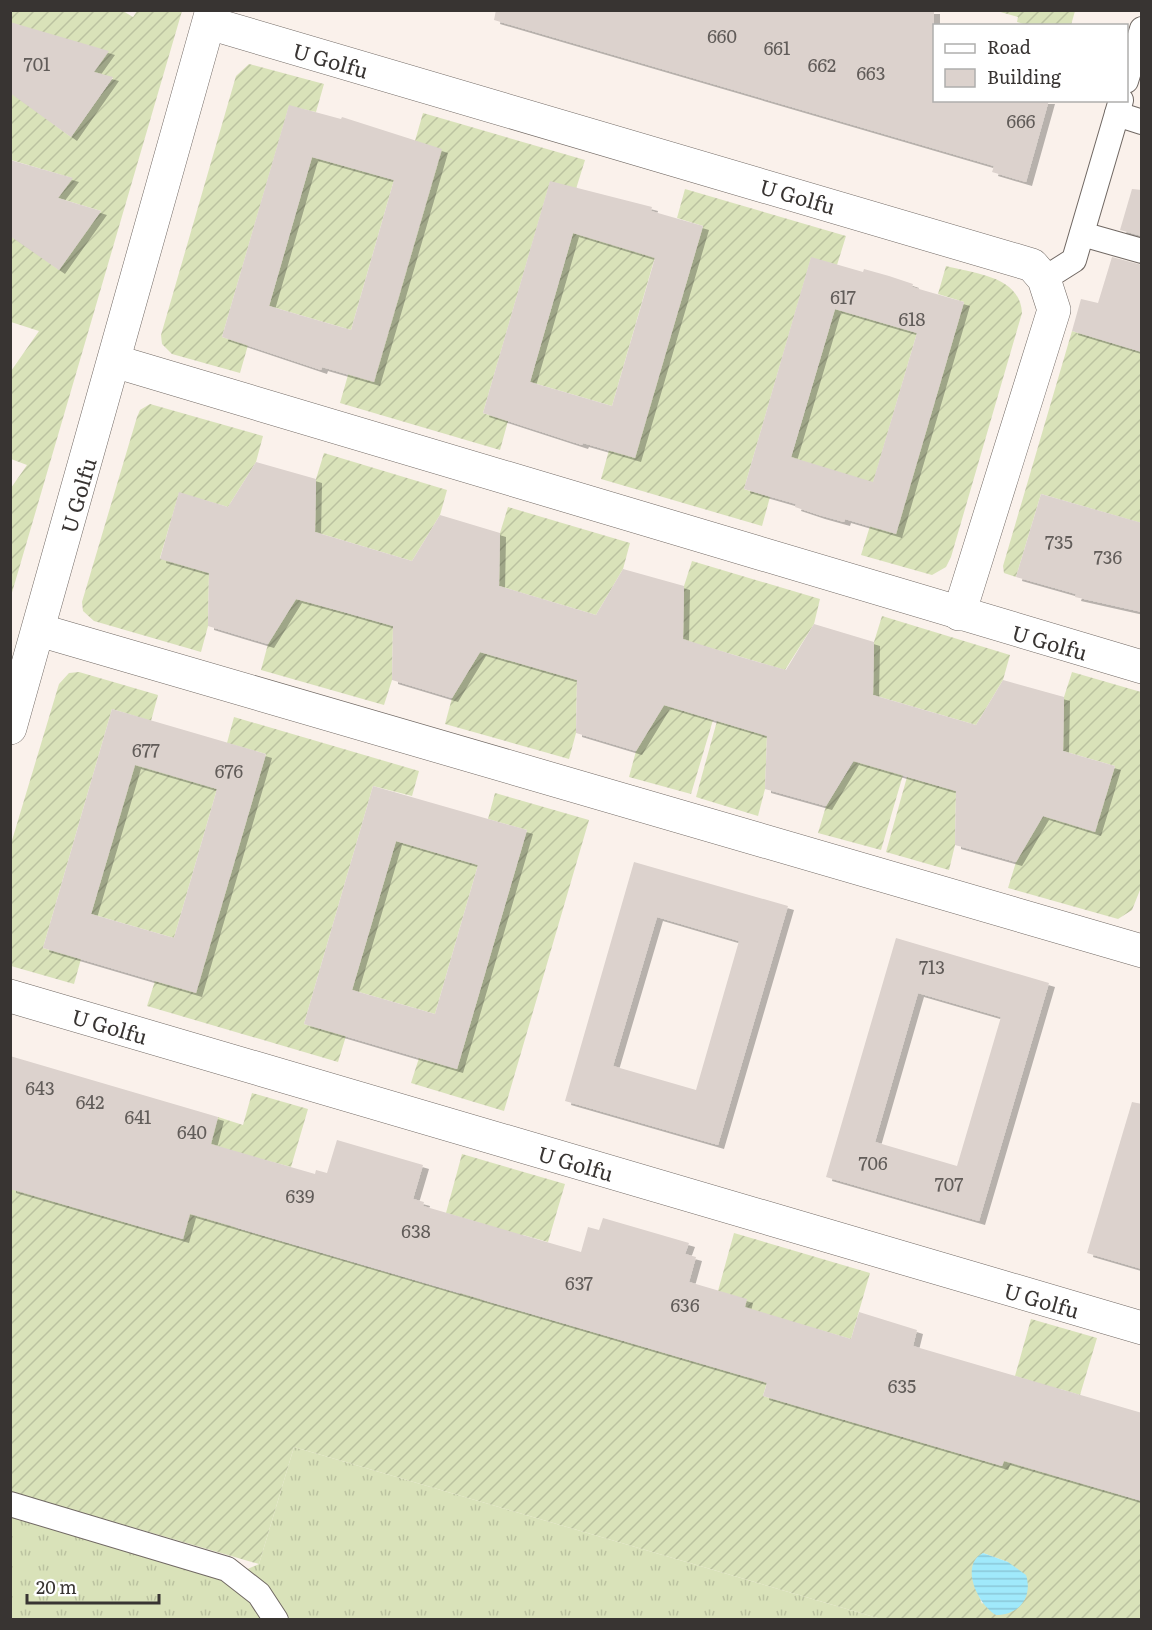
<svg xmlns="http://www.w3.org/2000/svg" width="1152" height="1630" font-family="Literata,serif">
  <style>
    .grass { fill: url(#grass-tufts) }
    .garden { fill: url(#garden-furrows); fill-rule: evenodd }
    .water { fill: url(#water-rules) }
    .building { fill: #dcd2cd; fill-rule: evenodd; filter: url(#shadow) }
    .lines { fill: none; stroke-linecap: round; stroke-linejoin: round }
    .service-casing { stroke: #706863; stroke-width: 26 }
    .minor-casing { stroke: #706863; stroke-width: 34 }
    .service { stroke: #fff; stroke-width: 24 }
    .minor { stroke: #fff; stroke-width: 33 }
    .labels { text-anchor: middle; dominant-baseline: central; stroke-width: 6; stroke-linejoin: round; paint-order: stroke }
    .number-label { font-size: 18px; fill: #615c59 }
    .street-label { font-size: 21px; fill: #383432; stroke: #fff }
  </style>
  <defs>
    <pattern id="grass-tufts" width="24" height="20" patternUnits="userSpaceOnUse" patternTransform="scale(1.5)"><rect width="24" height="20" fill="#d9e2b9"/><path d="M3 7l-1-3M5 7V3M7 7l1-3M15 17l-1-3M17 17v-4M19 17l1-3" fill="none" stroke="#bbc2a0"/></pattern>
    <pattern id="garden-furrows" width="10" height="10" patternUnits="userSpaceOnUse" patternTransform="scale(1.5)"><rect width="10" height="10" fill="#d9e2b9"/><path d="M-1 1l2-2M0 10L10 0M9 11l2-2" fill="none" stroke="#bbc2a0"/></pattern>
    <pattern id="water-rules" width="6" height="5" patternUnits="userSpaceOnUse" patternTransform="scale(1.5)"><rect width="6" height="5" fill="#a0e9fb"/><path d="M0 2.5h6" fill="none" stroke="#8bc8d8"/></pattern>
    <filter id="shadow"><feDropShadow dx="6" dy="4" stdDeviation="0" flood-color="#0004"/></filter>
  </defs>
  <rect width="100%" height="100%" fill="#faf1eb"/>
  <path class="grass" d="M294,1447L881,1619H11L10,1512L232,1576L259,1564Z"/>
  <g class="garden">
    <path d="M11,11H123L133,17L137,11H182L11,596V488L27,465L11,459V371L39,331L11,322V236L59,270L101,211L58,198L72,178L11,160V93L71,137L113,78L60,62L11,22Z"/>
    <path d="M997,11L1075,10V11L1071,25H1027L1017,22L1018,17Z"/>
    <path d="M249,64L324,84L316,112L289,106L222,337L248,345L240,373L172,354L162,344L161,335L236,76Z"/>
    <path d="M423,113L585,160L576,189L550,182L483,413L508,421L500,450L340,403Z"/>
    <path d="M312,157L394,180L351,330L269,306Z"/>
    <path d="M685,189L846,236L837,265L811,258L744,489L770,497L762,526L601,479L609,450L635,457L703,226L677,218Z"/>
    <path d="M573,233L655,257L612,406L530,382Z"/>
    <path d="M946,266C976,274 1020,276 1022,313L951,557L946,567L932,575L861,555L870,526L896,533L964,302L938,294Z"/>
    <path d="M835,309L917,333L873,483L791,458Z"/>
    <path d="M1072,331L1141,352V523L1041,494L1016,577L1004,573L1003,566Z"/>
    <path d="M150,404L263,436L256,462L228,507L179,493L160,558L209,573L208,626L201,652L94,621L83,611L82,602L137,417L140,410Z"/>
    <path d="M324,453L447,490L440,515L412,561L315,532L316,479Z"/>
    <path d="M508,507L630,543L623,569L596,615L499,586L500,533Z"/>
    <path d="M692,561L820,599L814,624L785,670L683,640L684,586Z"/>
    <path d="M296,599L393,626L392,680L384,705L261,670L268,644Z"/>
    <path d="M882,616L1010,655L1003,680L976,725L873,695L874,642Z"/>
    <path d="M480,652L577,680L576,733L569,759L445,724L452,698Z"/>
    <path d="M79,672L158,695L151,721L112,709L43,948L81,959L74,984L11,966L10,847L59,684L69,673Z"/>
    <path d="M1072,672L1141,692L1142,885L1132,910L1118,919L1008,888L1016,862L1043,816L1095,831L1115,766L1063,751L1064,697Z"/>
    <path d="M664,705L713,720L691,794L629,777L636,751Z"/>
    <path d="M234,717L419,771L412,796L373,786L304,1024L346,1036L338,1062L147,1006L155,981L196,992L266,754L227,743Z"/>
    <path d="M717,721L767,736L765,789L758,816L696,797Z"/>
    <path d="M854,761L903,775L881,850L818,833L826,806Z"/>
    <path d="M135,764L217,789L174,938L91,914Z"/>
    <path d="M907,777L956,791L955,845L949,870L886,852Z"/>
    <path d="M495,793L589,820L504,1111L411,1083L419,1058L457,1069L527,830L488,819Z"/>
    <path d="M396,841L478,865L435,1014L352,990Z"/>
    <path d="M252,1093L308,1109L291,1167L257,1158L236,1228L460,1294L480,1223L446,1213L462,1154L565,1184L548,1242L523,1235L515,1261L494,1255L482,1300L747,1377L760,1332L718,1291L734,1233L870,1273L851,1339L785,1320L763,1396L1002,1466L1028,1380L1015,1376L1031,1319L1097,1338L1080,1395L1060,1389L1036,1470L1141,1501V1619H881L294,1447L259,1564L11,1492L10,1179L35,1196L182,1239L218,1117L243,1125ZM983,1553L1008,1562L982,1604L972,1575Z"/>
  </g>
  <path class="water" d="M983,1553L1008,1562L1026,1575C1033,1597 1019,1615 996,1615C978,1605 959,1565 983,1553Z"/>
  <g class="building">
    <path d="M496,10H934V100H1049L1026,182L992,172L994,166L494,20Z"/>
    <path d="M10,22L109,51L94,72L113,77L71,137L10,93Z"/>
    <path d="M289,105L341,119L342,117L442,149L374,382L322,367L321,370L222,337ZM312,157L394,180L351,330L269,306Z"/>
    <path d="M10,160L73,178L58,198L101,211L59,270L10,236Z"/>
    <path d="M550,181L652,207L651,211L703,226L635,458L583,443L582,445L483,413ZM573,233L655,258L612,406L530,382Z"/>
    <path d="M1132,189L1142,190V236L1120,230Z"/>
    <path d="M811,257L863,272L864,269L889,276L913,284L912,287L964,302L896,534L845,519L844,522L819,515L795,507L796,504L744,489ZM835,309L917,333L873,482L791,457Z"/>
    <path d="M1112,257L1142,265V352L1072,331L1081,299L1098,303Z"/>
    <path d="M256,462L316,479L315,532L412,561L440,515L500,533L499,586L596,615L623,569L684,586L683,639L734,655L786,670L814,624L874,642L873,695L976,725L1003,680L1064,697L1063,751L1115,766L1095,832L1043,816L1016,862L955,845L956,791L853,761L826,806L765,789L767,736L664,705L636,751L576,733L577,680L480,652L452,698L392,680L393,626L344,612L296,599L268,644L208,626L209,573L160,559L179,492L228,507Z"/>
    <path d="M1041,494L1142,523V612L1075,597L1076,594L1016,577Z"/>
    <path d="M112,709L266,754L196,993L43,948ZM135,765L217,789L174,938L91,914Z"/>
    <path d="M373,786L527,830L457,1069L304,1024ZM396,841L478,865L435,1014L352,990Z"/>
    <path d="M634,862L788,906L718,1145L565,1101ZM657,917L739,941L696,1090L613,1066Z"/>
    <path d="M896,938L1049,983L979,1221L826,1177ZM918,993L1001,1017L957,1166L875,1142Z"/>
    <path d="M10,1056L218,1117L211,1144L315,1174L316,1170L327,1173L337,1140L423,1165L413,1199L424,1202L423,1206L581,1252L588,1227L599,1230L603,1218L689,1243L685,1254L696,1257L689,1282L747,1299L745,1307L851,1339L859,1312L917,1330L913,1346L1142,1413V1501L1004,1461L1002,1466L763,1396L767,1383L190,1214L183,1239L10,1189Z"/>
    <path d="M1132,1102L1142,1104V1269L1087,1253Z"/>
  </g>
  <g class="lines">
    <g class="service-casing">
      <g id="service">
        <path d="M1126,81L1142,29"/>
        <path d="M1117,114L1142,122"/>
        <path d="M1082,234L1142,251"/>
        <path d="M1044,279L1074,260L1121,100"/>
        <path d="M10,1504L227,1569L259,1594L276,1620"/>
      </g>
    </g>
    <g class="minor-casing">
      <g id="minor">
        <path d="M209,23L1032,265L1044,279L1054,310L959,614"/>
        <path d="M114,361L1142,667"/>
        <path d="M39,630L1142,951"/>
        <path d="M10,728L212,10"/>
        <path d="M10,996L1142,1328"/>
      </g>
    </g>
    <use href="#service" class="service"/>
    <use href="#minor" class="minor"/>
  </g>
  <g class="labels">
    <g class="number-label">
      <text x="722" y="35">660</text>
      <text x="777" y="47">661</text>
      <text x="37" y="63">701</text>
      <text x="822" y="64">662</text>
      <text x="871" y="72">663</text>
      <text x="1021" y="120">666</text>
      <text x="843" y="296">617</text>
      <text x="912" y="318">618</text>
      <text x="1059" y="541">735</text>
      <text x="1108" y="556">736</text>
      <text x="146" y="749">677</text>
      <text x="229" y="770">676</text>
      <text x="932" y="966">713</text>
      <text x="40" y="1087">643</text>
      <text x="90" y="1101">642</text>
      <text x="138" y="1116">641</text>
      <text x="192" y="1131">640</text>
      <text x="873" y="1162">706</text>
      <text x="949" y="1183">707</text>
      <text x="300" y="1195">639</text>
      <text x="416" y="1230">638</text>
      <text x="579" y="1282">637</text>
      <text x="685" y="1304">636</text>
      <text x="902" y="1385">635</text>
    </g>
    <g class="street-label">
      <text transform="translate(331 59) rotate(16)">U Golfu</text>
      <text transform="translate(798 195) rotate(16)">U Golfu</text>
      <text transform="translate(77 495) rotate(-74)">U Golfu</text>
      <text transform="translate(1050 641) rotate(16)">U Golfu</text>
      <text transform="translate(110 1025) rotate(16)">U Golfu</text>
      <text transform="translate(576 1162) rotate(16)">U Golfu</text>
      <text transform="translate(1042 1299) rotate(16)">U Golfu</text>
    </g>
  </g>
  <rect width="1152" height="1630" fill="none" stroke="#383432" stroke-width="24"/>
  <rect x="933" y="24" width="195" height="78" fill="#ffffff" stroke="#afaead" stroke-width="1.5"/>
  <rect x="945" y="44" width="30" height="9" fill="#ffffff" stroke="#afaead" stroke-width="1.5"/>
  <text x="987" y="54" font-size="18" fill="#383432">Road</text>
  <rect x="945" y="69" width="30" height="18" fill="#dcd2cd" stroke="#afaead" stroke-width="1.5"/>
  <text x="987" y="84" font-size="18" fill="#383432">Building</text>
  <path d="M27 1594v9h132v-9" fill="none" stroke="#383432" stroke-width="3"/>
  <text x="36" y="1594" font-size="18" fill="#383432" stroke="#ffffff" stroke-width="4.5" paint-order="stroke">20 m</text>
</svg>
